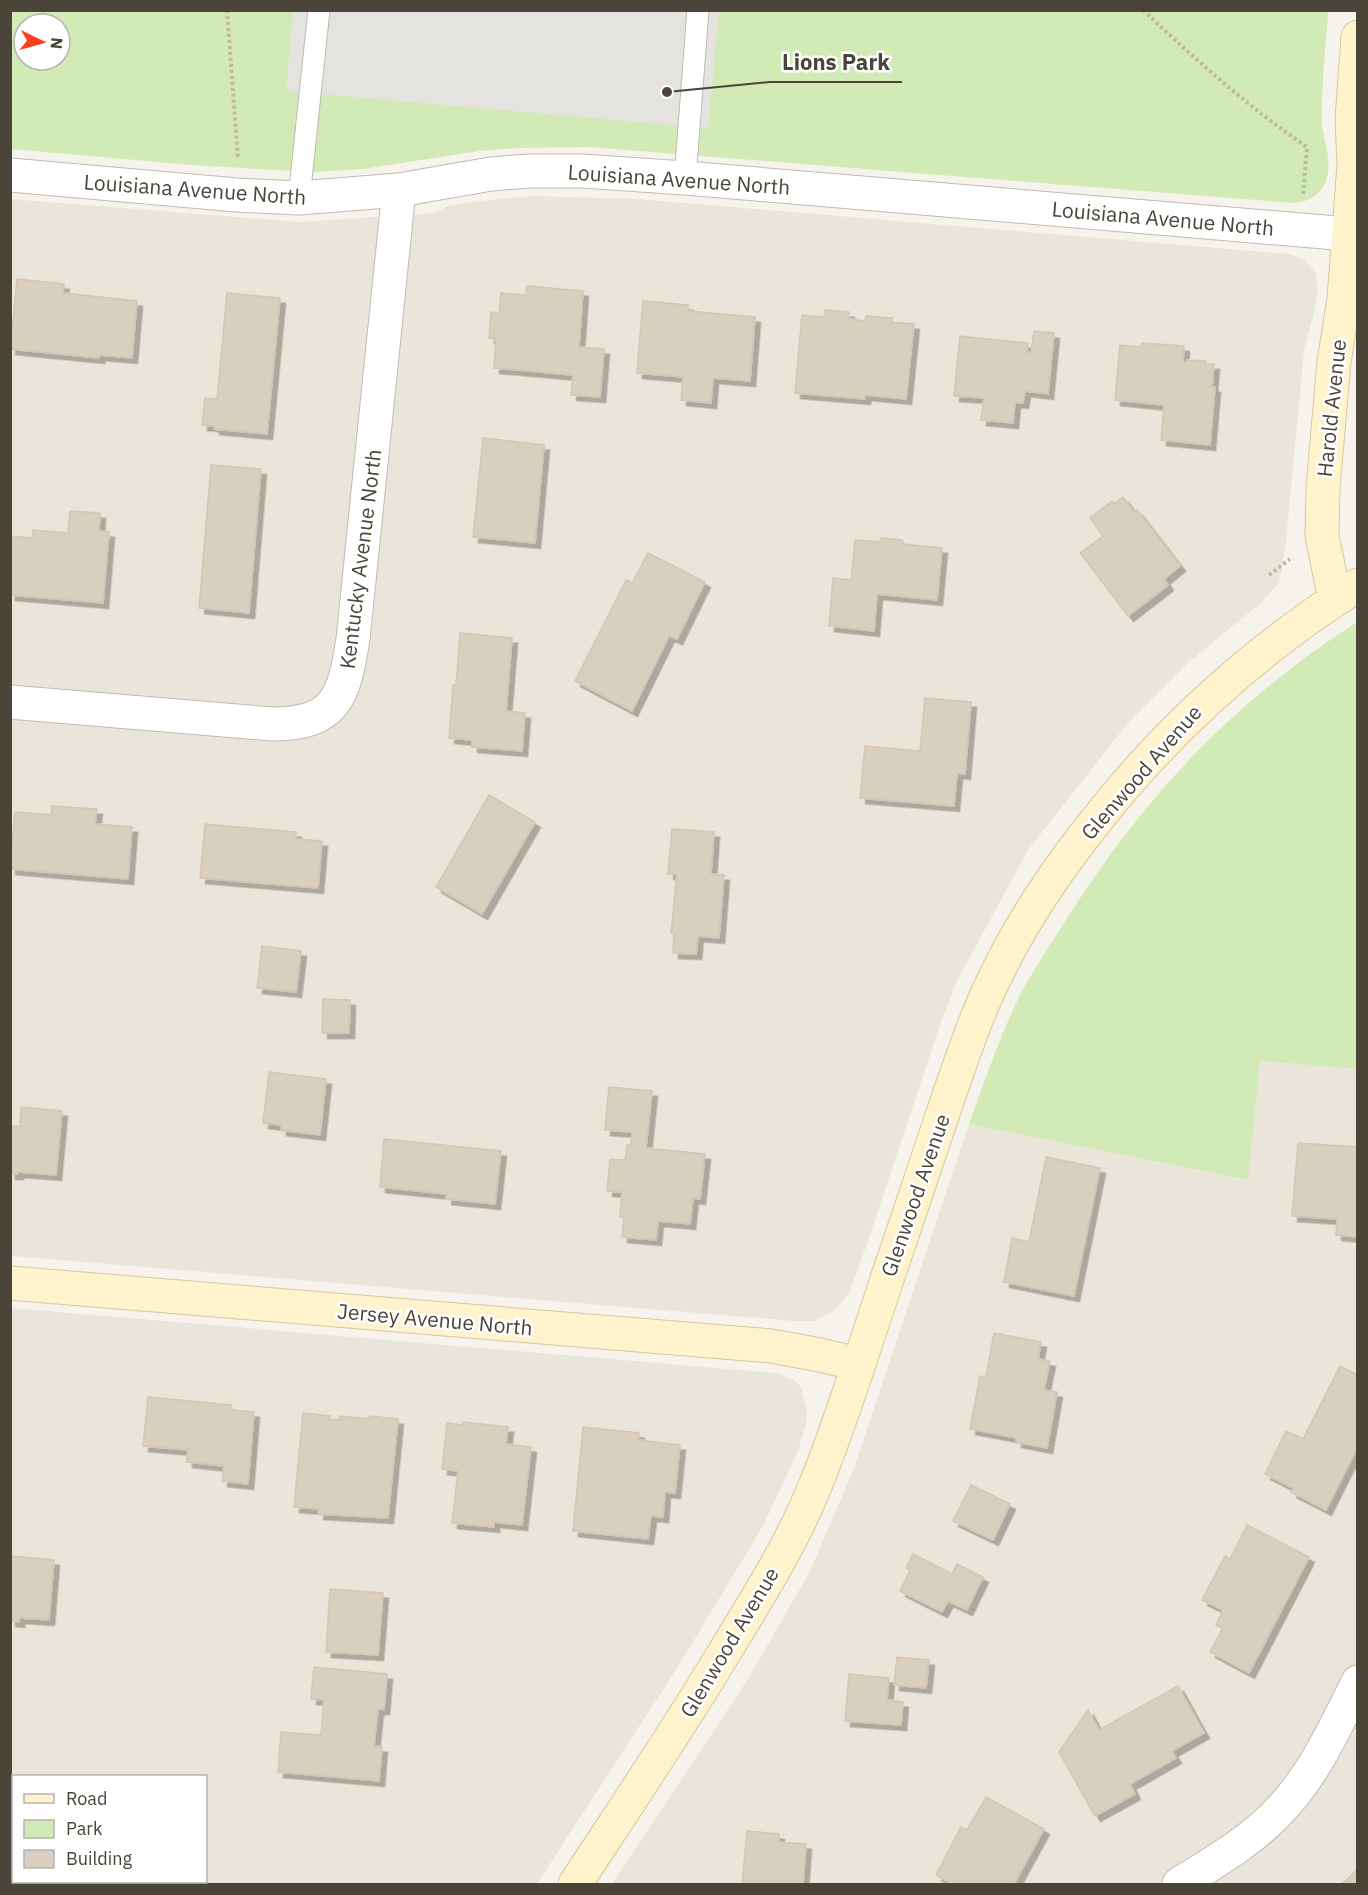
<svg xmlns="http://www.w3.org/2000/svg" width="1368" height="1895" font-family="'IBM Plex Sans',sans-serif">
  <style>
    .residential { fill: #eae5da; fill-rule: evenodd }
    .green { fill: #d2eab5; fill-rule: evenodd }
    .parking { fill: #e5e3e0 }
    .building { fill: #d8cfc1; stroke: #d3c7b4; stroke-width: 1.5; filter: url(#shadow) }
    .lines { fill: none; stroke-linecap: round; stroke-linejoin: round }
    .lane-casing { stroke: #c2bbae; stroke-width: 23 }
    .street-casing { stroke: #c2bbae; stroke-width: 35 }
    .secondary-casing { stroke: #d6c79b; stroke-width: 35 }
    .path { stroke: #c4b79f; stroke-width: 4; stroke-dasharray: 3 3; stroke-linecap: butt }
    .lane { stroke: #fff; stroke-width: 21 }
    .street { stroke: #fff; stroke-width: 33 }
    .secondary { stroke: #fff3cd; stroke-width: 33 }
    .labels { text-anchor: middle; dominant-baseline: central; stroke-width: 5; stroke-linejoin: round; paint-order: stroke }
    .street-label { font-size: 21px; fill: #4b4439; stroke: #fff }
    .leader { fill: none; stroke: #4b4439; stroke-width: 2 }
    .callout-dot { fill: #4b4439; stroke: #fff; stroke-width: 2 }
    .callout-label { font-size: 22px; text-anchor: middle; font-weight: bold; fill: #4b4439; stroke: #fff; stroke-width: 5; stroke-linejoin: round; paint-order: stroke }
  </style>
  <defs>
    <filter id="shadow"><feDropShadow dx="5.5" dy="5.5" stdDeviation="0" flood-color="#0004"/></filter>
  </defs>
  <rect width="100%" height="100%" fill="#f6f3ec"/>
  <g class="residential">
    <path d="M533,196L637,199L1287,254L1302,258L1315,272L1318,290L1315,308L1304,350L1286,541L1279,583L1261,603L1190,661L1128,723L1028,850L956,983L942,1019L868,1241L849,1293L835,1310L823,1317L814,1321H794L11,1256L10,199L301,222L433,213L449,206L469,202Z"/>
    <path d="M1260,1061L1357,1069V1884H612L748,1679L809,1573L854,1468L969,1124L1247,1180Z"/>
    <path d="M10,1308L776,1373L794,1380L801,1387L807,1412L806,1424L797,1454L784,1481L764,1524L740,1564L679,1665L537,1884H11ZM14,1776H206V1882H14Z"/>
  </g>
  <g class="green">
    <path d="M10,11H1328C1326,46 1321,88 1322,122C1323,141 1332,157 1327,177C1323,194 1309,202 1293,203L589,147L518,148L479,151L363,169L312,172L191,165L11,149ZM24,24H60V60H24Z"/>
    <path d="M1357,622V1069L1260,1061L1248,1180L969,1124C985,1081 999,1038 1019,997C1032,972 1049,947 1064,923C1143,797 1232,703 1357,622Z"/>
  </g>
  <path class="parking" d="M293,11H719L708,128L286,91Z"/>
  <g class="building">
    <path d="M17,279L64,284L63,293L137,301L132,358L100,355L99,358L10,349Z"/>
    <path d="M527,286L583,291L579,347L604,349L600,397L571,395L573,375L494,368L496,339L489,338L491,312L499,313L501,293L526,295Z"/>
    <path d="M227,293L280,298L267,434L214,429V426L202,425L205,398L217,399Z"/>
    <path d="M643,301L688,305V311L755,317L750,381L713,378L711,403L681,400L683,377L637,373Z"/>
    <path d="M825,310L849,312V319L865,321L866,316L892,318V322L914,324L906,399L865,395V399L795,393L802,315L825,317Z"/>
    <path d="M1034,331L1054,333L1048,394L1025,391L1023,403L1015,402L1013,423L981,420L984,398L954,396L960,336L1028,343L1027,352L1031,353Z"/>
    <path d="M1142,343L1184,346L1183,362H1186L1187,360L1206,361V364H1214L1212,387H1215L1210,445L1161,440L1164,405L1115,400L1120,345L1141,347Z"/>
    <path d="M483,438L544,445L535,543L473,537Z"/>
    <path d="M211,465L261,469L249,613L199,608Z"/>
    <path d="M1123,497L1134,512L1137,510L1180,566L1164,579L1168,585L1128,616L1080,553L1103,536L1090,518L1112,501L1114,504Z"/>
    <path d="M70,511L100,513L99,531L109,532L103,603L10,595V536L32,538L33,530L68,533Z"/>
    <path d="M882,538L902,540L904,544L942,548L937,600L877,594L874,631L829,626L833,578L851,580L855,540L879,542Z"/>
    <path d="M648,553L705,582L677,639L669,636L632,711L575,681L626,580L632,583Z"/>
    <path d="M460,633L512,638L506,711L525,713L522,751L472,747V740L449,738L453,685H456Z"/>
    <path d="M925,698L971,702L965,774L957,773L954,806L860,798L865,746L920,751Z"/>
    <path d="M489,795L535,822L482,914L436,887Z"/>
    <path d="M52,806L97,809L95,824L132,827L128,879L10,869L15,812L51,815Z"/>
    <path d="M205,824L296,832V839L322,841L318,888L200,878Z"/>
    <path d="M672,829L714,832L711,874L724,875L719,938L698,936L696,954L673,953L674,933H671L677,874H668Z"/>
    <path d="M262,946L301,951L296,992L257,988Z"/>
    <path d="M323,999L350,1000L349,1033H322Z"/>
    <path d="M269,1072L326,1079L320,1135L281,1130V1125L263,1123Z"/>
    <path d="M609,1087L652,1091L646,1148L705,1154L700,1199L693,1198L690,1224L658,1221L656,1240L622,1237L624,1217H620L622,1192L607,1191L610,1159L625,1160L627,1145H631L632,1132L605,1130Z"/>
    <path d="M21,1107L62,1111L56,1175L18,1172V1174H10V1126H20Z"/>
    <path d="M384,1139L501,1151L495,1204L446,1199L447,1194L380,1187Z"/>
    <path d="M1298,1143L1358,1147V1237L1336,1235L1337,1219L1292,1216Z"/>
    <path d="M1046,1157L1100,1168L1074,1296L1004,1282L1012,1238L1029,1242Z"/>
    <path d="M994,1333L1041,1342L1038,1359L1050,1361L1044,1390L1057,1392L1047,1448L1016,1442L1017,1438L970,1429L980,1376L986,1377Z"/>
    <path d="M1340,1366L1358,1375V1446L1326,1510L1291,1492L1293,1488L1265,1474L1286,1431L1303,1439Z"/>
    <path d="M148,1397L231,1405V1410L254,1412L248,1484L222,1481L224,1466L187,1462L188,1450L143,1446Z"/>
    <path d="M303,1413L330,1416L329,1419L339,1420L340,1416L369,1419L370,1416L398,1419L388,1518L318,1514L319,1509L294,1507Z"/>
    <path d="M463,1422L508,1427L506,1444L531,1447L522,1525L494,1522V1527L452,1523L458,1471L442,1469L447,1423L463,1425Z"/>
    <path d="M583,1427L639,1433L638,1440L680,1445L675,1493L665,1492L663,1517L651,1516L648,1539L573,1531Z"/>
    <path d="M971,1485L1010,1504L993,1540L953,1521Z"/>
    <path d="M1247,1525L1309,1557L1249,1673L1210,1652L1223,1628L1216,1625L1223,1610L1202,1600L1225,1556L1230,1559Z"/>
    <path d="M913,1554L952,1574L957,1564L983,1577L967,1610L948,1601L942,1612L900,1591L910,1570L906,1568Z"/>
    <path d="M11,1556L54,1560L49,1620L20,1618L19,1622L10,1621Z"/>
    <path d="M330,1589L383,1593L378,1655L326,1652Z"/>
    <path d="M897,1657L929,1660L926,1688L894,1685Z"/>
    <path d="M314,1667L387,1674L384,1709H378L374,1746L382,1747L379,1781L278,1772L281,1732L321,1735L324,1700L311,1699Z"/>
    <path d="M849,1674L889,1678L887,1700L903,1702L901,1725L845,1721Z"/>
    <path d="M1178,1686L1204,1733L1172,1751L1176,1758L1130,1784L1135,1794L1095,1816L1059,1752L1088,1710L1099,1730Z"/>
    <path d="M986,1797L1044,1829L1014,1884H952L936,1875L961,1827L967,1830Z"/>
    <path d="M747,1831L779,1834V1842L806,1844L803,1884H742Z"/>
    <path d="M1358,1869V1884H1342Z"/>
    <rect x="121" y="1882" width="65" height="2"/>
  </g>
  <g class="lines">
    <g class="lane-casing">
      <g id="lane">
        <path d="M685,178L698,10"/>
        <path d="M299,198L319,10"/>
      </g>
    </g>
    <g class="street-casing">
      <g id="street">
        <path d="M10,175L237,195L299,198L399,190L491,174L529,171H582L685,178L1348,234"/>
        <path d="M10,702L272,724C336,724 344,697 353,639L399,190"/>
        <path d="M1179,1884C1215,1862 1253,1840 1282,1808C1315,1773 1336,1725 1358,1682"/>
      </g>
    </g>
    <g class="secondary-casing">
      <g id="secondary">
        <path d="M1335,599L1322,536L1323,487L1334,362L1344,299L1354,164L1352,119L1358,37"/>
        <path d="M10,1283L771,1346L820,1355L858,1364"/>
        <path d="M575,1884C627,1805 681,1725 730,1643C761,1592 793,1541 815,1486C830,1450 842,1413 855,1376C881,1297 907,1219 934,1140C949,1096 963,1052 981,1008C1007,946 1043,889 1084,836C1161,735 1250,653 1358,585"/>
      </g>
    </g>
    <g class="path">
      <path d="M227,10L238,159"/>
      <path d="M1143,10C1195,59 1248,107 1307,147L1303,194"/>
      <path d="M1269,575L1290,559"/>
    </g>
    <use href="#lane" class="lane"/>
    <use href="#street" class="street"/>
    <use href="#secondary" class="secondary"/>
  </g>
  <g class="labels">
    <g class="street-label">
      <text transform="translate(679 179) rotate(4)">Louisiana Avenue North</text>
      <text transform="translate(195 189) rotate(4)">Louisiana Avenue North</text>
      <text transform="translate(1163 218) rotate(5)">Louisiana Avenue North</text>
      <text transform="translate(1331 408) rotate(-84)">Harold Avenue</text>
      <text transform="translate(360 559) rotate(-83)">Kentucky Avenue North</text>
      <text transform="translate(1141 772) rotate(-49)">Glenwood Avenue</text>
      <text transform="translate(915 1195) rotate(-71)">Glenwood Avenue</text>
      <text transform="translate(435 1319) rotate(5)">Jersey Avenue North</text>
      <text transform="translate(729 1642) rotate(-59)">Glenwood Avenue</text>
    </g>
  </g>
  <path class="leader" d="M667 92L770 82H902"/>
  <circle class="callout-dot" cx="667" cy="92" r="6"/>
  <g class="callout-label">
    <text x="836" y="70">Lions Park</text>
  </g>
  <rect width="1368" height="1895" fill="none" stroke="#4b4439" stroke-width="24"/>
  <rect x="12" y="1775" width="195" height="108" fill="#ffffff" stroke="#b7b4b0" stroke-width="1.5"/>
  <rect x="24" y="1794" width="30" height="9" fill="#fff3cd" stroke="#b7b4b0" stroke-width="1.5"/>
  <text x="66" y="1805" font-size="18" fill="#4b4439">Road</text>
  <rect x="24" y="1820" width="30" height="18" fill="#d2eab5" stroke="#b7b4b0" stroke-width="1.5"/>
  <text x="66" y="1835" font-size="18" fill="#4b4439">Park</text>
  <rect x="24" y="1850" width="30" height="18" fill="#d8cfc1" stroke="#b7b4b0" stroke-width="1.5"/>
  <text x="66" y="1865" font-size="18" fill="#4b4439">Building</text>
  <g transform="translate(42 42) rotate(95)"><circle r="28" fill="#ffffff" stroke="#b7b4b0" stroke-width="1.5"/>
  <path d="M0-4.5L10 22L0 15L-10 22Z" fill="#fc3f1d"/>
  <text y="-9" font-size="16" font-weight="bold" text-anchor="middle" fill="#4b4439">N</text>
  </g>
</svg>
